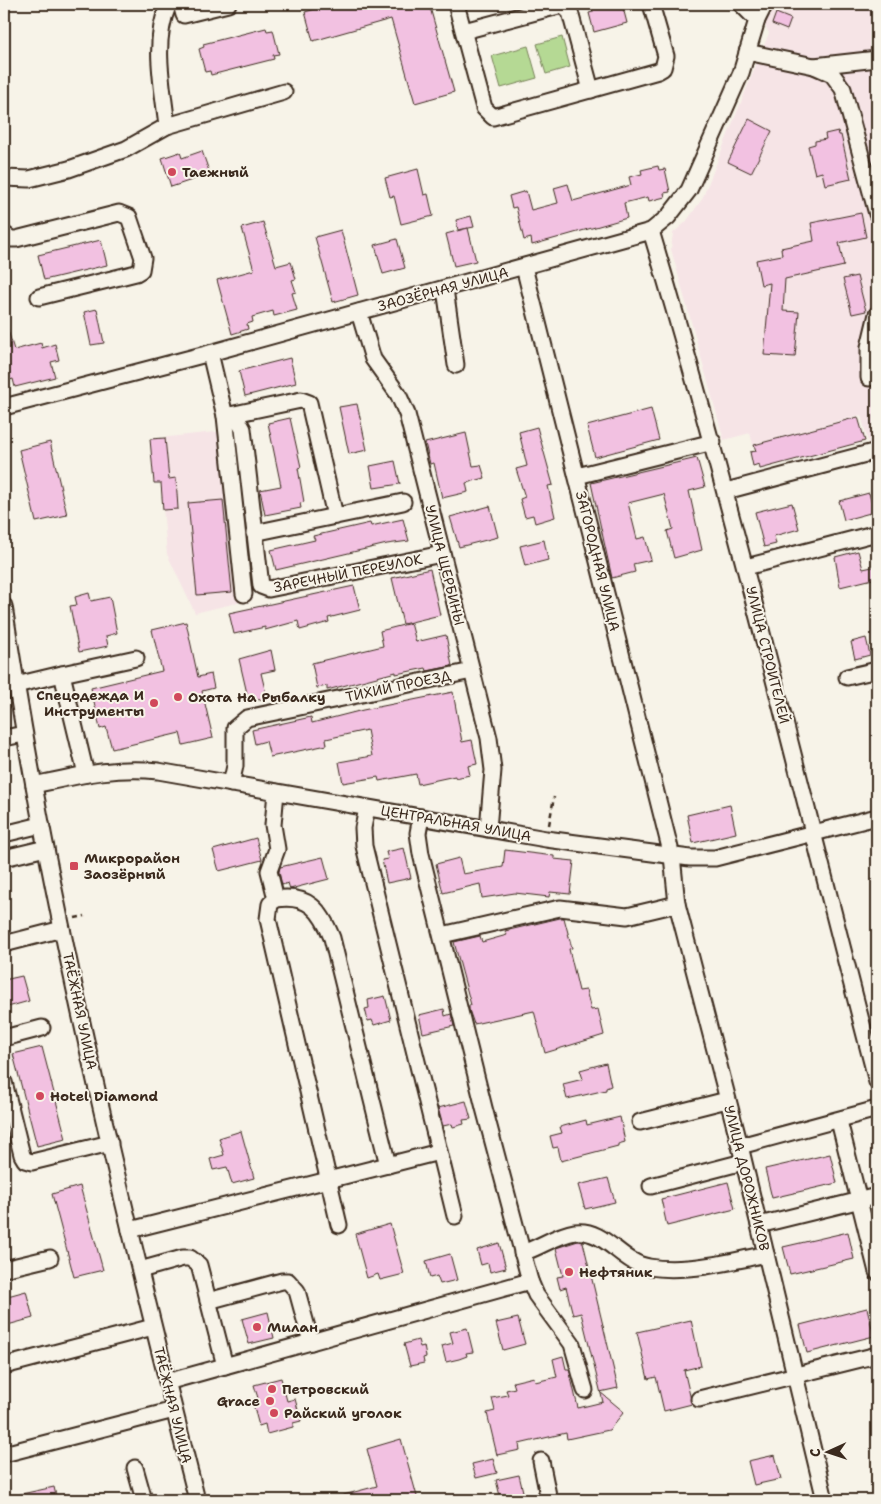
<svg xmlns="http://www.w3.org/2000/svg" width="881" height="1504" font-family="'Shantell Sans',sans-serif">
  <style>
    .built { fill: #f6e4e6 }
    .green { fill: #b5d994; stroke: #788259 }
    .building { fill: #f2c1e1; stroke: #3b2a1e }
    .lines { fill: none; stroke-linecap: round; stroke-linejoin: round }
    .minor-casing { stroke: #3b2a1e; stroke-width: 19 }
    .path { stroke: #3b2a1e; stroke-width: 2.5; stroke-dasharray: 5 4; stroke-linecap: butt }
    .minor { stroke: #f7f3e8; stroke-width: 15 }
    .poi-dot { fill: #d1495b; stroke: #f7f3e8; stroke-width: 2 }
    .labels { text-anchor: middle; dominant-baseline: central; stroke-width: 4; stroke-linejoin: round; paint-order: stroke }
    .poi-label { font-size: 14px; font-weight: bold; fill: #3b2a1e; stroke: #f7f3e8; text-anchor: start }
    .street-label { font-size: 14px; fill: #3b2a1e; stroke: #f7f3e8 }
  </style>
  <rect width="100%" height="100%" fill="#f7f3e8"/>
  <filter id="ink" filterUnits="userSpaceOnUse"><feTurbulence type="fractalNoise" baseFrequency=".02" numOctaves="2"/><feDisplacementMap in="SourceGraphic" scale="10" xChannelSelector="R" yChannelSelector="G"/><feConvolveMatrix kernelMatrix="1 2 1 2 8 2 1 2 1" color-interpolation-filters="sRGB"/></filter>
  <g filter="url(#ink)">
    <g class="built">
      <path d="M772,4H877V468H875L861,415L753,445L750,433L724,440L671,249L673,233L686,222L702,199L769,33L763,22Z"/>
      <path d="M234,430L237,433L253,599L195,613L167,554L161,483H154L150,439Z"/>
    </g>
    <g class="green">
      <path d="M562,37L570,67L546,74L537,44Z"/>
      <path d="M528,46L537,78L501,88L492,56Z"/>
    </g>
    <g class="building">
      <path d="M332,4H429L454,92L415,103L391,19L313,41L305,12Z"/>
      <path d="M591,4H622L627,23L594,32L589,13L593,12Z"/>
      <path d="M776,13L791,19L787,30L772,24Z"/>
      <path d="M266,28L267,31L273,30L279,54L273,55L274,59L211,75L210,71L205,72L199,49L204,47L203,44Z"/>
      <path d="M749,119L772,131L751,173L728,162Z"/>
      <path d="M838,131L839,135H841L851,179L825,185L822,172L815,174L808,146L815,144V141L826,139L825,134Z"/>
      <path d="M202,151L210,174L171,187L162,158L180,152L182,158Z"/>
      <path d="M658,166L659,170L665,169L670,192L664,193L665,197L649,201L648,197L624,203L627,218L532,245L531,238L524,240L516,207L512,208L509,196L526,191L531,210L558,203L554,188L568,184L573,201L631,185L629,177L642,174L641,170Z"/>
      <path d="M418,169L424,195L428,194L433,216L401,224L394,196L390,197L385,178Z"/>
      <path d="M861,213L866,237L839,243L844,266L785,279L783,311L799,312L795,357L764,355L770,283L761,285L756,260L782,255L781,248L814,241L811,223Z"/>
      <path d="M471,216L474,227L458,230L456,220Z"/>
      <path d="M263,222L276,266L291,262L296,279L292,280L296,292L292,293L297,310L274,316L273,311L252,317L253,322L247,324L248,329L232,334L217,280L254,270L242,228Z"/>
      <path d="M468,228L476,261L454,266L446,234Z"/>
      <path d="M341,230L358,295L333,302L315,237Z"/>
      <path d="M397,239L405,268L383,274L375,245Z"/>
      <path d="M101,240L107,265L44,280L38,255Z"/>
      <path d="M857,276L866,311L852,314L843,279Z"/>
      <path d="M97,309L104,343L91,345L84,312Z"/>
      <path d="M4,327H7L14,350L41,343L42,348L55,344L59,360L51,362L55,377L15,387L13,379L4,382Z"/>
      <path d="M290,358L296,383L245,396L239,371Z"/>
      <path d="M357,404L367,450L349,454L339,407Z"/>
      <path d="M651,409L659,440L595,457L587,426Z"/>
      <path d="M858,417L865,441L760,469L759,464L753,466L750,452L756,451L754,445Z"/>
      <path d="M290,418L301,467L298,468L304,502L300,503L301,508L265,515L260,490L281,486L268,423Z"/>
      <path d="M537,427L553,485L548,486L555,517L535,523L533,515L525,517L520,499L525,497L516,469L527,466L519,432Z"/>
      <path d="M466,433L473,466L481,465L485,478L466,483L468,492L442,498L434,463L430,464L425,443Z"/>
      <path d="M165,438L169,479L176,478L178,509L163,510L161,483H154L150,439Z"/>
      <path d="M50,442L67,515L36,522L19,450Z"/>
      <path d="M697,458L705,487L689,491L702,550L674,558L667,531L673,529L664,494L628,503L637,539L645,537L651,560L633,564L635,572L612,578L591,483Z"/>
      <path d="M395,461L400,484L374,488L370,466Z"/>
      <path d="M869,493L874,512L844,520L839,501Z"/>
      <path d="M223,500L232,592L197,595L188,503Z"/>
      <path d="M792,503L799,529L774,536L776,544L764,547L755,512Z"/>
      <path d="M490,506L498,537L459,547L450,517Z"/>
      <path d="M403,519L409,541L387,544L276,570L271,550L315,540L313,536L370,523L371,526Z"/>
      <path d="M544,540L548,560L525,566L520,546Z"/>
      <path d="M858,551L863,569L877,566V578L840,587L835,557Z"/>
      <path d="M430,569L440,615L403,624L392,578Z"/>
      <path d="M354,586L360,610L328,618L329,622L300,630L298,621L265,630V627L234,634L229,613Z"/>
      <path d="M89,593L91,601L110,597L117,633L106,636L108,646L79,652L70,606L77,605L75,597Z"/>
      <path d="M186,622L198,677L211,674L214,688L202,691L213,738L183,745L180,733L112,749L106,727L100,729L91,688L162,671L152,630Z"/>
      <path d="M411,623L416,642L446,635L452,666L427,671L426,668L396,674V672L327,690V686L317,688L312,663L383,646L380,631Z"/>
      <path d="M866,638L870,655L855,659L851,642Z"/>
      <path d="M271,650L275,670L261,673L267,698L249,702L239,659Z"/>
      <path d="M453,692L462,742L472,740L477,764L468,766L470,775L455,778V776L418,784L416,774L379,781L378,777L343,783L339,762L372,756L367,730L326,739L327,745L270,757L266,741L255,744L252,730L311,717L312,723L363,710Z"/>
      <path d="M730,805L736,833L693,843L687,815Z"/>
      <path d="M256,838L262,860L219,871L213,850Z"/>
      <path d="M404,848L411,878L387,883L382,860L388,859L386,852Z"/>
      <path d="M505,850L554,856V859L574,861L570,894L550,892L549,897L515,893L482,898L480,884L443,893L436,864L459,858L463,874L503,867Z"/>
      <path d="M323,857L329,879L290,889L288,883L282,885L279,872L280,867Z"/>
      <path d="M560,918H564L572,948L569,949L579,991L586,990L591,1010L598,1009L604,1035L545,1053L534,1011L474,1024L469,1010V1005H471L454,942L480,936L482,942L507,935L505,931Z"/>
      <path d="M22,976L29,1001L4,1008V980Z"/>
      <path d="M385,996L391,1020L374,1025L372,1020L368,1021L365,1009L369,1008L368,1000Z"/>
      <path d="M444,1009L445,1016L451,1014L454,1026L423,1033L419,1015Z"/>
      <path d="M42,1047L66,1139L37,1146L13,1054Z"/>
      <path d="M606,1063L611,1086L606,1088V1090L567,1099L563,1084L583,1079L580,1070Z"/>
      <path d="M466,1101L471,1119L463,1120L464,1124L453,1127L452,1124L443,1126L438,1108Z"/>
      <path d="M620,1117L625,1142L618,1144V1146L561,1161L558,1147L553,1148L550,1136L562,1133L560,1127L586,1120L587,1125Z"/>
      <path d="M241,1131L254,1178L232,1184L227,1167L213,1170L210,1159L224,1155L219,1138Z"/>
      <path d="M830,1154L837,1183L772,1198L765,1169Z"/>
      <path d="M608,1178L615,1202L585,1209L578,1185Z"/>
      <path d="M728,1182L735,1209L667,1226L661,1199Z"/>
      <path d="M80,1186L103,1270L74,1277L52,1194Z"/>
      <path d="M390,1224L404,1274L380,1280L378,1274L367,1278L355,1234Z"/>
      <path d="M848,1232L854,1259L790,1274L783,1247Z"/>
      <path d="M578,1241L583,1242L618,1388L600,1392L624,1412L609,1430L567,1439L566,1433L519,1444L520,1450L497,1455L487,1413L495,1411L492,1398L508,1395L506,1390L515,1388L513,1382L534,1377L535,1382L557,1377L553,1359L563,1356L566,1369H569L578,1408L603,1402L581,1313L573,1315L566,1287L560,1289L557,1277L563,1276L556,1248Z"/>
      <path d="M499,1243L506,1268L490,1272L488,1263L481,1265L477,1250Z"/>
      <path d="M450,1254L457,1280L440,1284L437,1276L430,1278L426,1261Z"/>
      <path d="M26,1291L33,1318L4,1326V1297Z"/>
      <path d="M867,1308L874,1336L807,1353L800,1325Z"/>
      <path d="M268,1312L274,1338L249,1344L242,1319Z"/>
      <path d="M518,1318L525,1344L503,1350L496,1323Z"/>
      <path d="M691,1320L701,1366L684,1370L692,1404L664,1411L656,1377L648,1379L637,1332Z"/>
      <path d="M467,1328L473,1352L466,1353L467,1356L459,1359L446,1362L442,1346L453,1343L450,1332Z"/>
      <path d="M418,1340L420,1347L424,1346L426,1357L423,1358L424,1363L410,1366L404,1344Z"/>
      <path d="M281,1378L287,1401L295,1399L301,1421L293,1423V1427L267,1434L265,1424L259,1426L252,1400L258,1398L254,1385Z"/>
      <path d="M401,1439L418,1500H336V1497L377,1486L367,1449Z"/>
      <path d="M775,1455L781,1479L754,1485L748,1461Z"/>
      <path d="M493,1459L497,1473L476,1478L472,1464Z"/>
      <path d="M519,1475L525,1500H501L496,1480Z"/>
      <path d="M54,1487L57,1500H17V1495Z"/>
    </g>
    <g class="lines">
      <g class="minor-casing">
        <g id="minor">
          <path d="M181,4L184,15L228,4"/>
          <path d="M456,4L484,108L493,117L658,71L663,68L666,56L651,4"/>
          <path d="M741,4L757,20"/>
          <path d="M464,31L562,5L570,12L591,90"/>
          <path d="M747,52L814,66L877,59"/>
          <path d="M814,66L832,74L843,89L877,214"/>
          <path d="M167,126C163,87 152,43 168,6"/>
          <path d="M4,178L29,179L69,169L126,149L167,126L284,92"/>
          <path d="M651,231C735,512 803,798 877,1082"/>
          <path d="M4,234L11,239H16L119,213L129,217L143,258L141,270L136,273L39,297"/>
          <path d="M524,267L672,856L677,904L740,1146L825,1500"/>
          <path d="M445,289L456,365"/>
          <path d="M359,312L373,359L398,394L407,414L489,738L493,770L488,829"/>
          <path d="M210,353L225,416L239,422L243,429L261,586L269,589L442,554"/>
          <path d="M869,378V347L877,314"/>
          <path d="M4,407L210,353L651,231L668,217L689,190L741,73L757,20L765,4"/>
          <path d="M577,476L713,442"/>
          <path d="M726,491L877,451"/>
          <path d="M254,533L403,502"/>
          <path d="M746,567L877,533"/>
          <path d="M244,594L225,416L301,400L309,403L335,516"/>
          <path d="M4,606C49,908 122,1204 197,1500"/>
          <path d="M847,677L877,670"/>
          <path d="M16,685L62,674"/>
          <path d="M4,738L24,734"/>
          <path d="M86,774L62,674L136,658"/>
          <path d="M231,784L235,766V728L247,718L472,671"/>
          <path d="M34,785C76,776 115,766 158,771L546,839L690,858H715L877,817"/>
          <path d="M276,792L273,825L277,849L269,871L276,899C308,894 321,910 332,938L388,1165"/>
          <path d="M367,808L363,828L364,846L455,1216"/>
          <path d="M4,834L41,825"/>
          <path d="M4,858L46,848"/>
          <path d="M276,899L270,904L268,919L339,1225"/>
          <path d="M442,935L560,908L627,916L677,904"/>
          <path d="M4,944L62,929"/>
          <path d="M4,1038L42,1028"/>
          <path d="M4,1082L22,1155L25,1160L32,1162L110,1143"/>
          <path d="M839,1121L877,1272"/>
          <path d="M640,1122L727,1100"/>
          <path d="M740,1146L877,1109"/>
          <path d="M651,1186L743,1162"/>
          <path d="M759,1225L877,1196"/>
          <path d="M130,1230L439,1152"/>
          <path d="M522,1253C541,1247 556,1235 575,1232C605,1228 621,1263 649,1267C685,1273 731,1262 766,1254"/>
          <path d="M4,1269L50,1258"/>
          <path d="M140,1270L183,1258H190L199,1265L225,1366"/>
          <path d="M530,1281L536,1295L572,1344L585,1390"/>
          <path d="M208,1301L282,1281H288L297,1291L311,1342"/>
          <path d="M4,1366L153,1327"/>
          <path d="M167,1382L530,1281L484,1108L421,854L418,833L421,817"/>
          <path d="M699,1399L877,1355"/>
          <path d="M4,1454L174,1410"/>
          <path d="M541,1461L549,1500"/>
          <path d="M135,1468L144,1500"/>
        </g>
      </g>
      <g class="path">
        <path d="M549,825L554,797"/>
        <path d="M75,918L85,916"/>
      </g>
      <use href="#minor" class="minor"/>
    </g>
  </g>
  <g class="poi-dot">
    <circle cx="172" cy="172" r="5"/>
    <circle cx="178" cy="697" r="5"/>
    <circle cx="154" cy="703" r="5"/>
    <rect x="69" y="861" width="10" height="10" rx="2.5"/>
    <circle cx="40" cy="1096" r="5"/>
    <circle cx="569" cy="1272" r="5"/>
    <circle cx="257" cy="1327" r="5"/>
    <circle cx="272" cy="1389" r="5"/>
    <circle cx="270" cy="1401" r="5"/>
    <circle cx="274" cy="1413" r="5"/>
  </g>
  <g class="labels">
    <g class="poi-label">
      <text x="182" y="172">Таежный</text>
      <text x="144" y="695" text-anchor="end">Спецодежда И<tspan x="144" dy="16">Инструменты</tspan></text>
      <text x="188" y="697">Охота На Рыбалку</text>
      <text x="84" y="858">Микрорайон<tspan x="84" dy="16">Заозёрный</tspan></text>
      <text x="50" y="1096">Hotel Diamond</text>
      <text x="579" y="1272">Нефтяник</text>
      <text x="267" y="1327">Милан</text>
      <text x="282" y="1389">Петровский</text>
      <text x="260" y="1401" text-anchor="end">Grace</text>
      <text x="284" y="1413">Райский уголок</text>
    </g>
    <g class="street-label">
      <text transform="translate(443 289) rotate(-15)">ЗАОЗЁРНАЯ УЛИЦА</text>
      <text transform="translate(598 561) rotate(76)">ЗАГОРОДНАЯ УЛИЦА</text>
      <text transform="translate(445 565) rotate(76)">УЛИЦА ЩЕРБИНЫ</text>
      <text transform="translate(348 573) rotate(-11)">ЗАРЕЧНЫЙ ПЕРЕУЛОК</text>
      <text transform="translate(768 655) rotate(76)">УЛИЦА СТРОИТЕЛЕЙ</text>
      <text transform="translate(398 686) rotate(-12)">ТИХИЙ ПРОЕЗД</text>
      <text transform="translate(456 823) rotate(10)">ЦЕНТРАЛЬНАЯ УЛИЦА</text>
      <text transform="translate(80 1011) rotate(78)">ТАЁЖНАЯ УЛИЦА</text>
      <text transform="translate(747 1178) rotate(76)">УЛИЦА ДОРОЖНИКОВ</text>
      <text transform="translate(173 1405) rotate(76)">ТАЁЖНАЯ УЛИЦА</text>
    </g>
  </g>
  <rect width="881" height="1504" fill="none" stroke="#f7f3e8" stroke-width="20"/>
  <rect x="10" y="10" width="861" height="1484" fill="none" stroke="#3b2a1e" stroke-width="2" filter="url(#ink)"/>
  <g transform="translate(828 1452) rotate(267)" stroke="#f7f3e8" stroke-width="4" paint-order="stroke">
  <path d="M0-4L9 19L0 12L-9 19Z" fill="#3b2a1e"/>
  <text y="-8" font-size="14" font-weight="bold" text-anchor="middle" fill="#3b2a1e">С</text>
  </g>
</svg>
